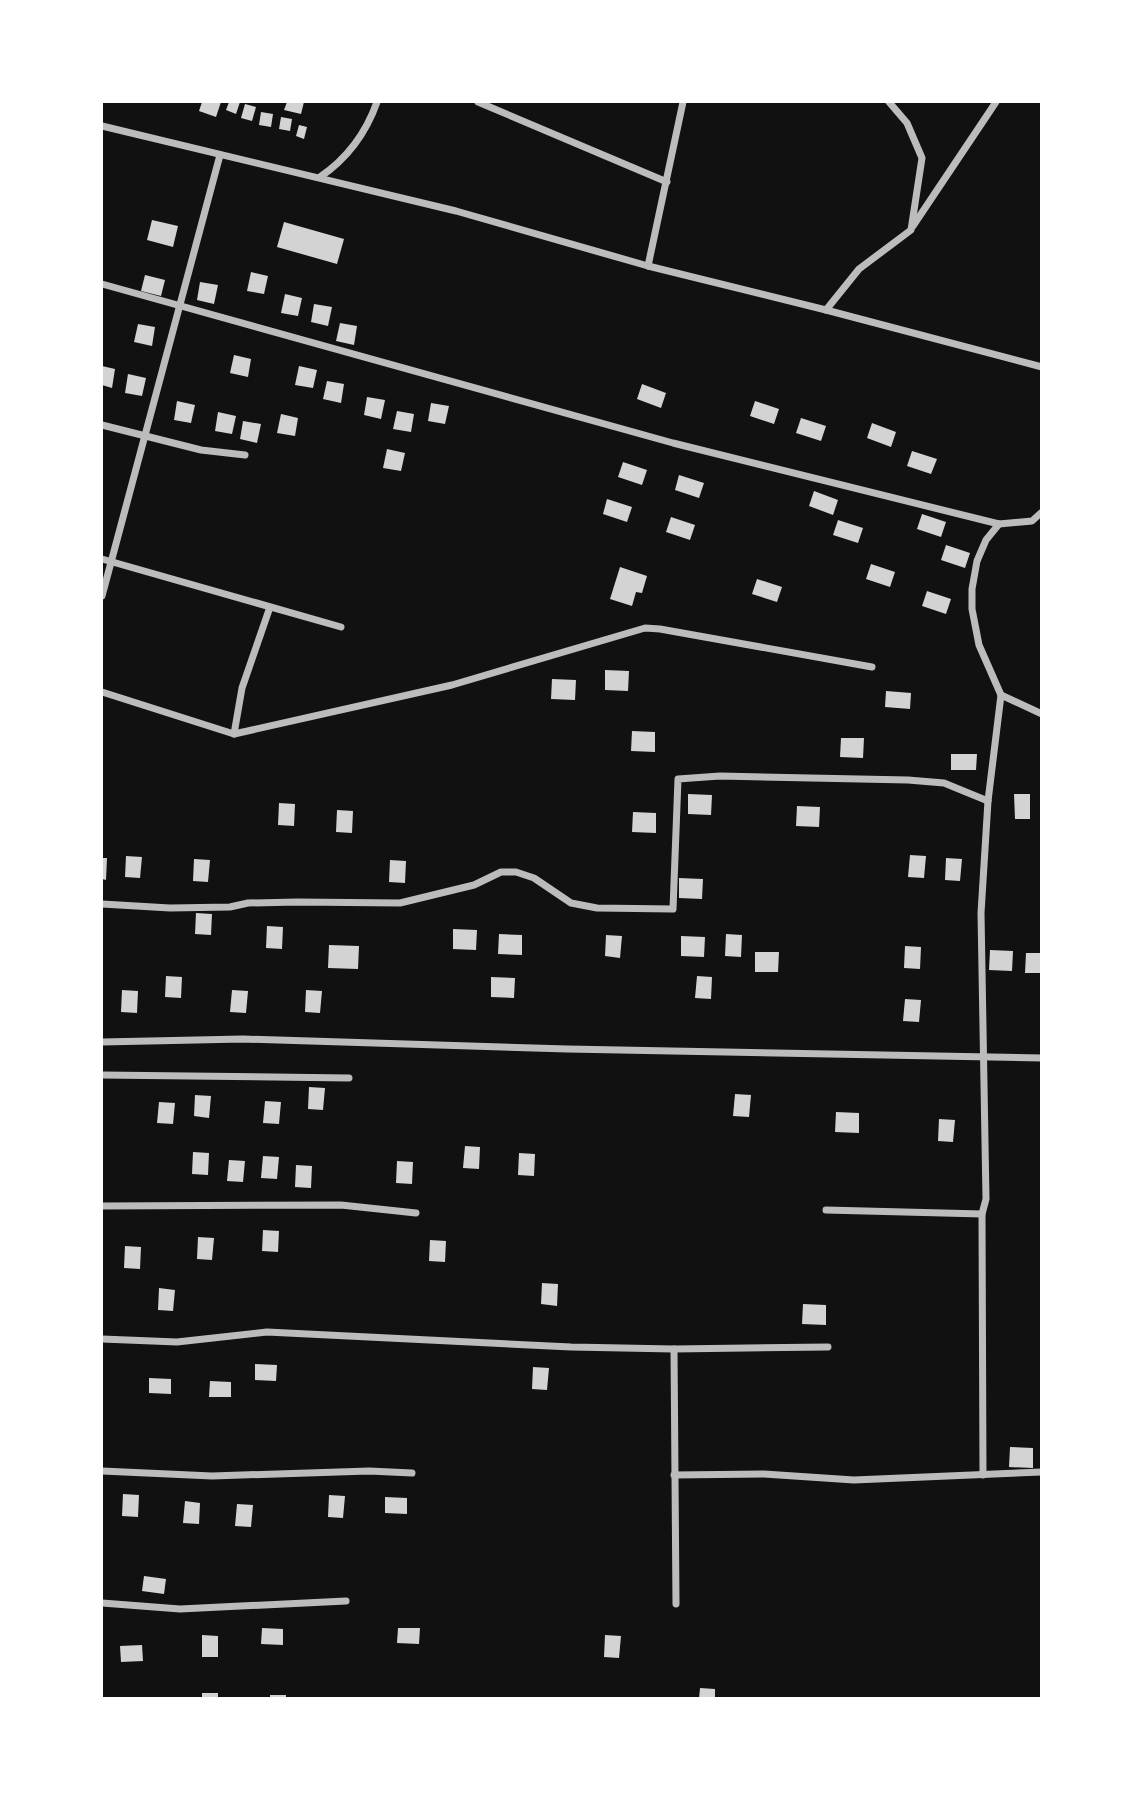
<svg xmlns="http://www.w3.org/2000/svg" width="1143" height="1800" font-family="Spectral,serif">
  <style>
    .building { fill: #d3d3d3 }
    .lines { fill: none; stroke-linecap: round; stroke-linejoin: round }
    .minor { stroke: #bcbcbc; stroke-width: 7 }
  </style>
  <rect width="100%" height="100%" fill="#111"/>
  <g class="building">
    <path d="M202,102H221L216,117L199,111Z"/>
    <path d="M229,102H240L236,114L226,110Z"/>
    <path d="M287,102H304L301,114L284,110Z"/>
    <path d="M245,104L256,107L252,121L241,118Z"/>
    <path d="M261,112L273,114L271,127L259,125Z"/>
    <path d="M281,117L292,119L290,131L279,129Z"/>
    <path d="M299,125L307,127L304,139L296,136Z"/>
    <path d="M152,220L178,226L173,247L147,240Z"/>
    <path d="M284,222L344,239L337,264L277,247Z"/>
    <path d="M251,272L268,276L264,294L247,291Z"/>
    <path d="M145,275L165,280L161,296L141,291Z"/>
    <path d="M200,282L218,285L214,304L197,300Z"/>
    <path d="M285,294L302,298L298,316L281,313Z"/>
    <path d="M314,304L332,307L328,326L311,322Z"/>
    <path d="M340,323L357,326L354,345L336,341Z"/>
    <path d="M138,324L155,327L152,346L134,342Z"/>
    <path d="M234,355L251,359L248,377L230,373Z"/>
    <path d="M102,366L115,369L112,388L102,385Z"/>
    <path d="M299,366L317,370L313,388L295,385Z"/>
    <path d="M128,374L146,378L142,396L125,393Z"/>
    <path d="M327,381L344,384L341,403L323,399Z"/>
    <path d="M642,384L666,393L661,408L637,399Z"/>
    <path d="M367,397L385,400L381,419L364,415Z"/>
    <path d="M177,401L195,405L191,423L174,420Z"/>
    <path d="M755,401L779,409L774,424L750,416Z"/>
    <path d="M431,403L449,406L445,424L428,421Z"/>
    <path d="M397,411L414,414L411,432L393,429Z"/>
    <path d="M218,412L236,416L232,434L215,431Z"/>
    <path d="M281,414L298,418L295,436L277,433Z"/>
    <path d="M801,418L826,426L821,441L796,433Z"/>
    <path d="M243,421L261,424L257,443L240,439Z"/>
    <path d="M872,423L896,432L891,447L867,438Z"/>
    <path d="M387,449L405,453L401,471L383,468Z"/>
    <path d="M912,451L937,459L931,474L907,466Z"/>
    <path d="M623,462L647,470L642,485L618,477Z"/>
    <path d="M679,475L704,483L699,498L675,490Z"/>
    <path d="M814,491L838,500L833,515L809,506Z"/>
    <path d="M607,499L632,507L627,522L603,514Z"/>
    <path d="M922,514L946,522L941,537L917,529Z"/>
    <path d="M671,517L695,525L690,540L666,532Z"/>
    <path d="M838,520L863,528L858,543L833,535Z"/>
    <path d="M946,545L970,553L965,568L941,560Z"/>
    <path d="M871,564L895,572L890,587L866,579Z"/>
    <path d="M620,567L647,576L642,593L636,592L632,606L610,599Z"/>
    <path d="M757,579L782,587L777,602L752,594Z"/>
    <path d="M927,591L951,599L946,614L922,606Z"/>
    <path d="M605,670L629,671L628,691L605,690Z"/>
    <path d="M552,679L576,680L575,700L551,699Z"/>
    <path d="M886,691L911,693L910,709L885,707Z"/>
    <path d="M632,731L655,732V752L631,751Z"/>
    <path d="M841,738H864L863,758L840,757Z"/>
    <path d="M951,754H977L976,770H951Z"/>
    <path d="M688,794L712,795L711,815L688,814Z"/>
    <path d="M1014,794H1030V819H1015Z"/>
    <path d="M279,803L295,804L294,826L278,825Z"/>
    <path d="M797,806L820,807L819,827L796,826Z"/>
    <path d="M337,810L353,811L352,833L336,832Z"/>
    <path d="M633,812L656,813V833L632,832Z"/>
    <path d="M910,855L926,856L924,878L908,877Z"/>
    <path d="M126,856L142,857L140,878L125,877Z"/>
    <path d="M102,858H107L106,880L102,879Z"/>
    <path d="M946,858L962,859L960,881L945,880Z"/>
    <path d="M194,859L210,860L208,882L193,881Z"/>
    <path d="M390,860L406,861L405,883L389,882Z"/>
    <path d="M679,878L703,879L702,899L679,898Z"/>
    <path d="M196,913L212,914L211,935L195,934Z"/>
    <path d="M267,926L283,927L282,949L266,948Z"/>
    <path d="M453,929L477,930L476,950L453,949Z"/>
    <path d="M499,934L522,935V955L498,954Z"/>
    <path d="M726,934L742,935L741,957L725,956Z"/>
    <path d="M606,935L622,936L620,958L605,956Z"/>
    <path d="M681,936L705,937L704,957L681,956Z"/>
    <path d="M329,945L359,946L358,969L328,968Z"/>
    <path d="M905,946L921,947L920,969L904,968Z"/>
    <path d="M990,950L1013,951L1012,971L989,970Z"/>
    <path d="M755,952H779L778,972H755Z"/>
    <path d="M1026,953H1042V973H1025Z"/>
    <path d="M166,976L182,977L181,998L165,997Z"/>
    <path d="M697,976L712,977L711,999L695,998Z"/>
    <path d="M491,977L515,978L514,998L491,997Z"/>
    <path d="M122,990L138,991L137,1013L121,1012Z"/>
    <path d="M232,990L248,991L246,1013L230,1012Z"/>
    <path d="M306,990L322,991L320,1013L305,1012Z"/>
    <path d="M905,999L921,1000L919,1022L903,1021Z"/>
    <path d="M309,1087L325,1088L323,1110L308,1109Z"/>
    <path d="M735,1094L751,1095L749,1117L733,1116Z"/>
    <path d="M195,1095L211,1096L209,1118L194,1116Z"/>
    <path d="M265,1101L281,1102L279,1124L263,1123Z"/>
    <path d="M159,1102L175,1103L173,1124L157,1123Z"/>
    <path d="M836,1112L859,1113V1133L835,1132Z"/>
    <path d="M939,1119L955,1120L953,1142L938,1141Z"/>
    <path d="M465,1146L480,1147L479,1169L463,1168Z"/>
    <path d="M193,1152L209,1153L208,1175L192,1174Z"/>
    <path d="M519,1153L535,1154L534,1176L518,1175Z"/>
    <path d="M263,1156L279,1157L277,1179L261,1178Z"/>
    <path d="M229,1160L245,1161L243,1182L227,1181Z"/>
    <path d="M397,1161L413,1162L412,1184L396,1183Z"/>
    <path d="M296,1165L312,1166L311,1188L295,1187Z"/>
    <path d="M263,1230L279,1231L278,1252L262,1251Z"/>
    <path d="M198,1237L214,1238L212,1260L197,1259Z"/>
    <path d="M430,1240L446,1241L445,1262L429,1261Z"/>
    <path d="M125,1246L141,1247L140,1269L124,1268Z"/>
    <path d="M542,1283L558,1284L557,1306L541,1304Z"/>
    <path d="M159,1288L175,1290L173,1311L158,1310Z"/>
    <path d="M803,1304L826,1305V1325L802,1324Z"/>
    <path d="M255,1364L277,1365L276,1381L255,1380Z"/>
    <path d="M533,1367L549,1368L547,1390L532,1389Z"/>
    <path d="M149,1378L171,1379V1394L149,1393Z"/>
    <path d="M210,1381L231,1382V1397H209Z"/>
    <path d="M1010,1447L1033,1448V1468L1009,1467Z"/>
    <path d="M123,1494L139,1495L138,1517L122,1516Z"/>
    <path d="M329,1495L345,1496L343,1518L328,1517Z"/>
    <path d="M385,1497L407,1498V1514L385,1513Z"/>
    <path d="M185,1501L200,1503L199,1524L183,1523Z"/>
    <path d="M237,1504L253,1505L251,1527L235,1526Z"/>
    <path d="M144,1576L166,1579L164,1594L142,1591Z"/>
    <path d="M262,1628L283,1629V1645L261,1644Z"/>
    <path d="M398,1628H420L419,1644L397,1643Z"/>
    <path d="M202,1635L218,1636V1657H202Z"/>
    <path d="M605,1635L621,1636L619,1658L604,1657Z"/>
    <path d="M142,1645L143,1661L121,1662L120,1646Z"/>
    <path d="M700,1688L715,1689V1699H699Z"/>
    <rect x="202" y="1693" width="16" height="6"/>
    <rect x="270" y="1695" width="16" height="4"/>
  </g>
  <g class="lines">
    <g class="minor">
      <path d="M478,102L667,182"/>
      <path d="M102,126L456,211L648,266L826,310L1042,367"/>
      <path d="M320,177C348,158 366,133 377,102"/>
      <path d="M913,226L996,102"/>
      <path d="M648,266L683,102"/>
      <path d="M102,284L673,443L999,524L1032,521L1042,512"/>
      <path d="M826,310L859,269L911,230L922,158L907,123L889,102"/>
      <path d="M102,425L201,450L245,455"/>
      <path d="M102,559L341,627"/>
      <path d="M102,596L220,155"/>
      <path d="M102,692L234,734L452,685L645,628L660,629L872,667"/>
      <path d="M1001,695L1042,714"/>
      <path d="M234,734L242,688L270,607"/>
      <path d="M102,904L170,908L230,907L248,903L297,902L400,903L474,885L501,872H516L534,878L571,903L597,908L673,909L678,779L720,776L908,780L944,783L988,801"/>
      <path d="M102,1042L243,1039L567,1049L1042,1058"/>
      <path d="M102,1075L349,1078"/>
      <path d="M102,1206L341,1205L416,1213"/>
      <path d="M826,1210L982,1214"/>
      <path d="M102,1339L177,1342L267,1332L571,1347L674,1349L828,1347"/>
      <path d="M674,1349L676,1604"/>
      <path d="M102,1471L212,1476L369,1471L412,1473"/>
      <path d="M674,1475L764,1474L854,1480L1042,1472"/>
      <path d="M983,1475L982,1214L986,1199L981,913L988,801L1001,695L979,645L972,609V589L977,561L986,540L999,524"/>
      <path d="M102,1603L180,1609L346,1601"/>
    </g>
  </g>
  <rect width="1143" height="1800" fill="none" stroke="#ffffff" stroke-width="206"/>
</svg>
